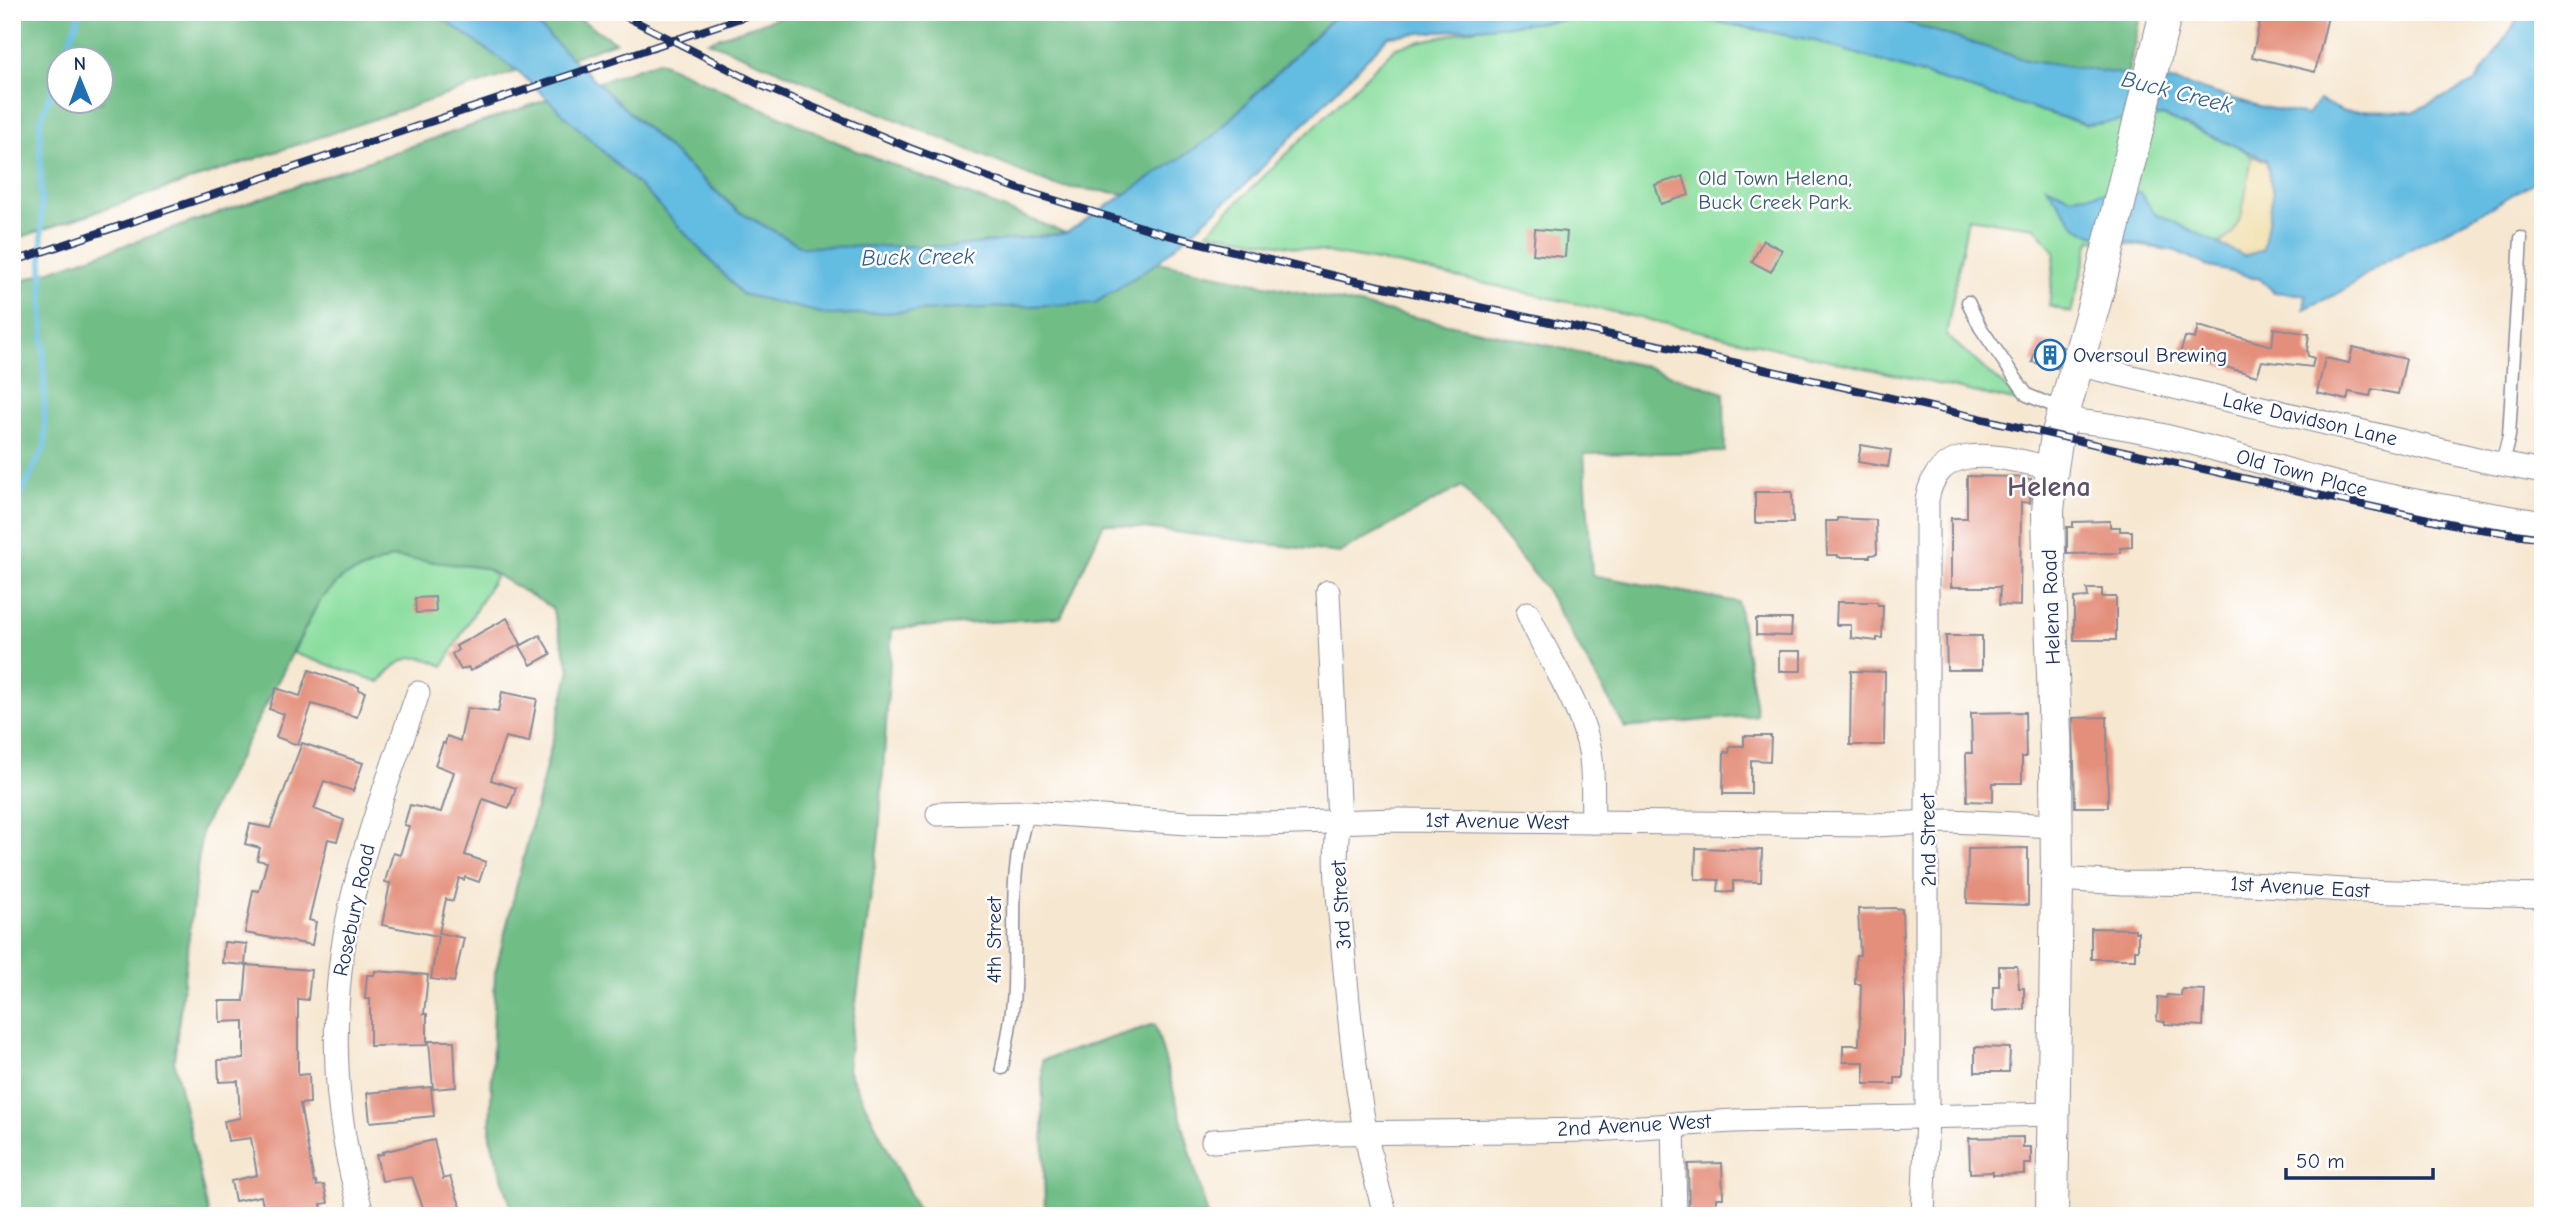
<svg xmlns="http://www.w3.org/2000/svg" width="2555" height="1228" font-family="'Comic Neue',sans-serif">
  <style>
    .green { fill: #8ade9f; stroke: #52867e; stroke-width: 2 }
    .forest { fill: #6fbd86; stroke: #457672; stroke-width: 2; fill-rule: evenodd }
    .sand { fill: #eeda9e; stroke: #84847e; stroke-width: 2 }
    .water { fill: #64bce1; stroke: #4076a0; stroke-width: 2 }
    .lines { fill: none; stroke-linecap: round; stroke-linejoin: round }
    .stream { stroke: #64bce1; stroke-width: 6 }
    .building { fill: #e48f7c }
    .lane-casing { stroke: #888b97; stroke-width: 15 }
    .street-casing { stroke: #888b97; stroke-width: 25 }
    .secondary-casing { stroke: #888b97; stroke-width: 34 }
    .lane { stroke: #fff; stroke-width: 12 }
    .street { stroke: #fff; stroke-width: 23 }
    .secondary { stroke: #fff; stroke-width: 32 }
    .rail-casing { stroke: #1b2f5e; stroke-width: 8 }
    .rail { stroke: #fff; stroke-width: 5; stroke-dasharray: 16; stroke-linecap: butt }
    .labels { text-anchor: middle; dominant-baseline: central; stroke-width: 5; stroke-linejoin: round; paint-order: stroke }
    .park-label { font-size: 21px; fill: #375b6e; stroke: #fff }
    .poi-label { font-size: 21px; fill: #1b2f5e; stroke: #fff; text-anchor: start }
    .street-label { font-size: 21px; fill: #1b2f5e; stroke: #fff }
    .water-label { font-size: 23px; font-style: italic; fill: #35608c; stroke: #fff }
    .district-label { font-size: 28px; font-weight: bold; fill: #615168; stroke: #fff }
  </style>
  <rect width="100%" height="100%" fill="#fff"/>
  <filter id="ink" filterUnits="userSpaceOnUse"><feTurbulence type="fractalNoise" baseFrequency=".0143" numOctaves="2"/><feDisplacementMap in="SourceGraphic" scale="14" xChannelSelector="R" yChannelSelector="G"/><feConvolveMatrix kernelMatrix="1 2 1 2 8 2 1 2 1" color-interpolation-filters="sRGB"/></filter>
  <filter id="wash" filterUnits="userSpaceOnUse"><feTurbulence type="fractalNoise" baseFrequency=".00686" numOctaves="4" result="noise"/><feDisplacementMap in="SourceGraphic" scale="28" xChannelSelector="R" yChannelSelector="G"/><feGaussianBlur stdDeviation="1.57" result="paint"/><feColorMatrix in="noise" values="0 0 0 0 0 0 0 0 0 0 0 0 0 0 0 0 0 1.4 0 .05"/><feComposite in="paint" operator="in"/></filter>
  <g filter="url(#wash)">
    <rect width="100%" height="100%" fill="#f6e7d0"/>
    <g class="green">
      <path d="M1652,12H1663L1812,40L2087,125L2163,116L2241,148L2266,168L2247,259L2090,240L2071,313L2049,306L2055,252L2035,227L1968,218L1946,335L2023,403L1401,265L1207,232L1396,47L1478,28Z"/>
      <path d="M394,557L485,568L496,575L443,666C415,650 398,658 380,682L293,653L319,601L343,577Z"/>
    </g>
    <g class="forest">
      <path d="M12,12H426L446,21L518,71L12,240ZM60,60H102V102H60Z"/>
      <path d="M524,12H569L615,42L571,58Z"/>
      <path d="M794,12H1339L1211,138L1126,194L1055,186L708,41Z"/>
      <path d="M1875,12H2141L2128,75L2029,61Z"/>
      <path d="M658,61L857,151L1066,233L957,246L803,247L738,211L597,83Z"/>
      <path d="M549,99L653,199L742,294L829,315L1095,303L1158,262L1644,366L1724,393L1725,452L1584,454L1592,575L1738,602L1757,715L1625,728L1544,586L1462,486L1339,553L1104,523L1061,617L892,629L879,836L847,1068L921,1216H514L490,1137L495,973L570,670L552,608L485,568L393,557L343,577L319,601L202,829L174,1061L209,1216H12V414L16,407L12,284Z"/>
      <path d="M1155,1024L1208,1216H1045L1042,1060Z"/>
    </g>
    <path class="sand" d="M2252,156L2275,164L2273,252L2241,261L2209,251L2232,234L2242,214Z"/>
    <g class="water">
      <path d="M426,12H524L613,98L737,211L803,247L957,246L1066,233L1211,138L1339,12H1652L1389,36L1249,181L1158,262L1095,303L829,315L742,294L653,199L518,71L446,21Z"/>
      <path d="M1663,12H1875L2029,61L2177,82L2262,107L2307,115L2319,100L2342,111L2413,112L2475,82L2523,12H2543V177L2477,215L2381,264L2341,292L2304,309L2306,295L2274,292L2260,279L2210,267L2176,251L2092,235L2076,226L2046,186L2071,197L2101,193H2140L2155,213L2244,256L2263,250L2273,194L2266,159L2163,116L2087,125L1812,40Z"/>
    </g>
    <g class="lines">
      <g class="stream">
        <path d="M63,60L80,12"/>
        <path d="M12,513L45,446L40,122L60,68"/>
      </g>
    </g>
    <g id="blocks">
      <g class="building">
        <path d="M2262,12H2329L2315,72L2252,57Z"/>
        <path d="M1683,176L1689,195L1661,204L1655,185Z"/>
        <path d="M1535,229L1567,232L1565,257L1533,254Z"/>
        <path d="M1763,240L1782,250L1771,272L1752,262Z"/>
        <path d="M2198,326L2272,346L2274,328L2309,334L2307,351L2308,356L2314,358L2312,367L2262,361L2257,376L2180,354L2185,337L2195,339Z"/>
        <path d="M2038,340L2063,347L2057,368L2032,362Z"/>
        <path d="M2353,347L2406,359L2398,394L2372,389L2370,396L2349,392L2347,400L2317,393L2325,358L2349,363Z"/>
        <path d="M1861,445L1891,450L1888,467L1858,462Z"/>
        <path d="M1967,476L2021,477V479H2031L2030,503L2021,502L2020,606L1999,605L2000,587H1951V518H1967Z"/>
        <path d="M1755,492H1792L1793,523H1755Z"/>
        <path d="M1837,518L1876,520L1877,554L1870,555V557H1838V555H1827L1826,521H1837Z"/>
        <path d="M2110,521V527H2120V531H2132V547L2120,548L2121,553L2067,554V527H2073V522Z"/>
        <path d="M2087,589H2102V597H2116V640H2074V598L2088,597Z"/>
        <path d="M435,597L436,612L416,613L415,598Z"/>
        <path d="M1837,602H1877L1878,605H1883L1882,638H1877V641L1851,638V625H1836Z"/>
        <path d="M507,618L521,644L470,671L468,667L461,670L452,654L458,650L456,646Z"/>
        <path d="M1756,619H1792L1791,636L1756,635Z"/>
        <path d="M540,635L551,654L531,665L520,646Z"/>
        <path d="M1946,636H1982V670H1947Z"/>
        <rect x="1779" y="651" width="22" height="20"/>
        <path d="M309,670L359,687V690L365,692L357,717L312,704L298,745L276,737L284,714L269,709L276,688L300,696Z"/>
        <path d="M1851,671L1885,672L1884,745H1850Z"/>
        <path d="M502,692L537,699L529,742L505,737L491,780L516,788L509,808L483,799L465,855L486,862L479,882L465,877L464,880L459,878L453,901L446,899L439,933L464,938L454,982L431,979L438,936L382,925L390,883L385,882L393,853L400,855L409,826L404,825L410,805L441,812L454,772L435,765L443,743L445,744L447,736L460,741L467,708L498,712Z"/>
        <path d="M2025,712L2026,757H2022V783H1993V802L1967,801L1966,753H1972L1971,713Z"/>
        <path d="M2107,717L2108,807H2075L2073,718Z"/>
        <path d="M1744,736H1771L1770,761L1751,760V794H1723L1724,752L1729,753L1730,746H1744Z"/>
        <path d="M302,743L363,763L353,791L324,781L314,809L344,820L337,841L328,839L309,920L316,922L312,945L245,933L253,890L259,891L267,862L257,860L260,848L245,844L250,824L270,828Z"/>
        <path d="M1696,848L1762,850L1761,882L1733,881V892L1718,891L1719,880L1695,879Z"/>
        <path d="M2028,848V905L1967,903L1968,849Z"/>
        <path d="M1896,908L1902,909L1905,1005L1903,1078H1895V1084H1864V1062H1843V1045H1859L1861,984H1855L1856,955H1860L1858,909Z"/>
        <path d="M2091,928L2135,929V932H2138V950H2135V959H2091Z"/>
        <path d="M224,942L247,944L245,965L222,963Z"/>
        <path d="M247,965L311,970L308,1000L298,999V1075L309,1074L310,1103L300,1104L314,1182L316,1181L317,1186L324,1185L328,1203L321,1204L322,1210L295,1216H265L261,1196L235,1201L231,1181L257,1175L251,1138L228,1141L224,1121L240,1118L238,1081L219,1082L218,1060L244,1059V1021L220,1022L219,1001H244Z"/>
        <path d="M1999,966H2017L2019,988H2024V1009L1993,1011V986H1999Z"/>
        <path d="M375,971L428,975L424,1014H427V1045L370,1046V999H365L367,975H374Z"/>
        <path d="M2182,989L2205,990L2203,1026L2165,1024V1022L2157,1021L2158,997L2166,998L2167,995L2181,996Z"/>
        <path d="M429,1041H454L456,1087L433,1089Z"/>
        <path d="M1975,1047L2010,1048L2009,1072H1975Z"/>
        <path d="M431,1087L434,1116L370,1122L367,1093Z"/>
        <path d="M2023,1137V1147H2031V1164H2024V1174L1993,1175V1172L1970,1173L1969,1138Z"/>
        <path d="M434,1140L443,1179L450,1177L464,1216H426L412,1177L382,1181L376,1155L383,1154L382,1152Z"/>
        <path d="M1722,1163L1723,1198H1716V1216H1689L1688,1164Z"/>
      </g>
    </g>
  </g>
  <g filter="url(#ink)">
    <use href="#blocks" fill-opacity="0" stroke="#888b97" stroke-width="2"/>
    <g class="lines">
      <g class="lane-casing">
        <g id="lane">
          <path d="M1968,302L1980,327L2027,395L2064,410"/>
          <path d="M2502,464L2509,436L2521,238"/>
          <path d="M1002,1068C1007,1042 1013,1015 1014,988C1016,928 1008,870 1028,812"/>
        </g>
      </g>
      <g class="street-casing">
        <g id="street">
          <path d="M2077,364L2490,462L2543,472"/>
          <path d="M2061,420C2151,425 2241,458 2327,481C2398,500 2471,511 2543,523"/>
          <path d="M1328,592L1339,821C1332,862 1340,907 1343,948C1351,1038 1359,1129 1386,1216"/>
          <path d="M1528,613C1547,658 1581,703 1590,751C1594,774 1592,798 1593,822"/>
          <path d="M938,814L1028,812L1188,823L1259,824L1397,820L1875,825L1949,821L2057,826"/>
          <path d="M2057,879L2123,883L2250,884L2359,891L2543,896"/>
          <path d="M1673,1124L1675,1216"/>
          <path d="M1213,1141L1334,1133L1595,1130L1733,1121L2055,1114"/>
          <path d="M363,1216C329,1108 328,989 357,880C373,817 397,755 418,693"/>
          <path d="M1923,1216L1927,1117V500C1938,435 2006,459 2052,468"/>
        </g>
      </g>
      <g class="secondary-casing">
        <path id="secondary" d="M2052,1216L2057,879L2056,768L2049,552L2048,512L2052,468L2057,436L2097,294L2166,12"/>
      </g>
      <use href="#lane" class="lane"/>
      <use href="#street" class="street"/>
      <use href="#secondary" class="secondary"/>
      <g class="rail-casing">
        <g id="rail">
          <path d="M617,12L760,85L910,148L1019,189L1164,234L1351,280L1663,346L2317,495L2466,527L2543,538"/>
          <path d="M12,262L758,12"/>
        </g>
      </g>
      <use href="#rail" class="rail"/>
    </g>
  </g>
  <defs>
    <g id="building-ring" transform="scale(1.575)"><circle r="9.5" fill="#fff" stroke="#1f6fb2" stroke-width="1.5"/><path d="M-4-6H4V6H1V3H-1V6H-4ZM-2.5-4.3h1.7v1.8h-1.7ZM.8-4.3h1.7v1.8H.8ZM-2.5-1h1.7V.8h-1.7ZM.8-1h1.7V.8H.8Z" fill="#1f6fb2"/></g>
  </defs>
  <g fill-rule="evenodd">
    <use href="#building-ring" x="2050" y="355"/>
  </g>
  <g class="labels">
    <g class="park-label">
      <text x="1775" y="178">Old Town Helena,<tspan x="1775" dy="24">Buck Creek Park.</tspan></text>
    </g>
    <g class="poi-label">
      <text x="2073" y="355">Oversoul Brewing</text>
    </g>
    <g class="street-label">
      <text transform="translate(2310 419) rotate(13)">Lake Davidson Lane</text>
      <text transform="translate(2302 473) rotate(15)">Old Town Place</text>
      <text transform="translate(2051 607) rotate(-92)">Helena Road</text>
      <text transform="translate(1497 821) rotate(1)">1st Avenue West</text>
      <text transform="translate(1928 840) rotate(-91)">2nd Street</text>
      <text transform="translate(2300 887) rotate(3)">1st Avenue East</text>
      <text transform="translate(1341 905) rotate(-94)">3rd Street</text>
      <text transform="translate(354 910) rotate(-78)">Rosebury Road</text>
      <text transform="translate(994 940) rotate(-90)">4th Street</text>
      <text transform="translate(1634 1125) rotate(-3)">2nd Avenue West</text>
    </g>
    <g class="water-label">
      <text transform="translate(2177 92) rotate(14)">Buck Creek</text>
      <text transform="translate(918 257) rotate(-1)">Buck Creek</text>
    </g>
    <g class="district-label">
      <text x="2049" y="487">Helena</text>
    </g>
  </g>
  <rect width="2555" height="1228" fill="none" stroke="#fff" stroke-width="42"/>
  <g transform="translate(80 80) rotate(359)"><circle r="33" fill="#ffffff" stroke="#a4acbf" stroke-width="2"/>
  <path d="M0-5L12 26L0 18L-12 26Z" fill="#1f6fb2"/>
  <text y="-10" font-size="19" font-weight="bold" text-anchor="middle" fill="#1b2f5e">N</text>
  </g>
  <path d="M2286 1168v10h147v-10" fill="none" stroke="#1b2f5e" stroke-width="3.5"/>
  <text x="2296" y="1168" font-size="21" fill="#1b2f5e" stroke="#ffffff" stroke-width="5" paint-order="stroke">50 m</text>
</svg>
